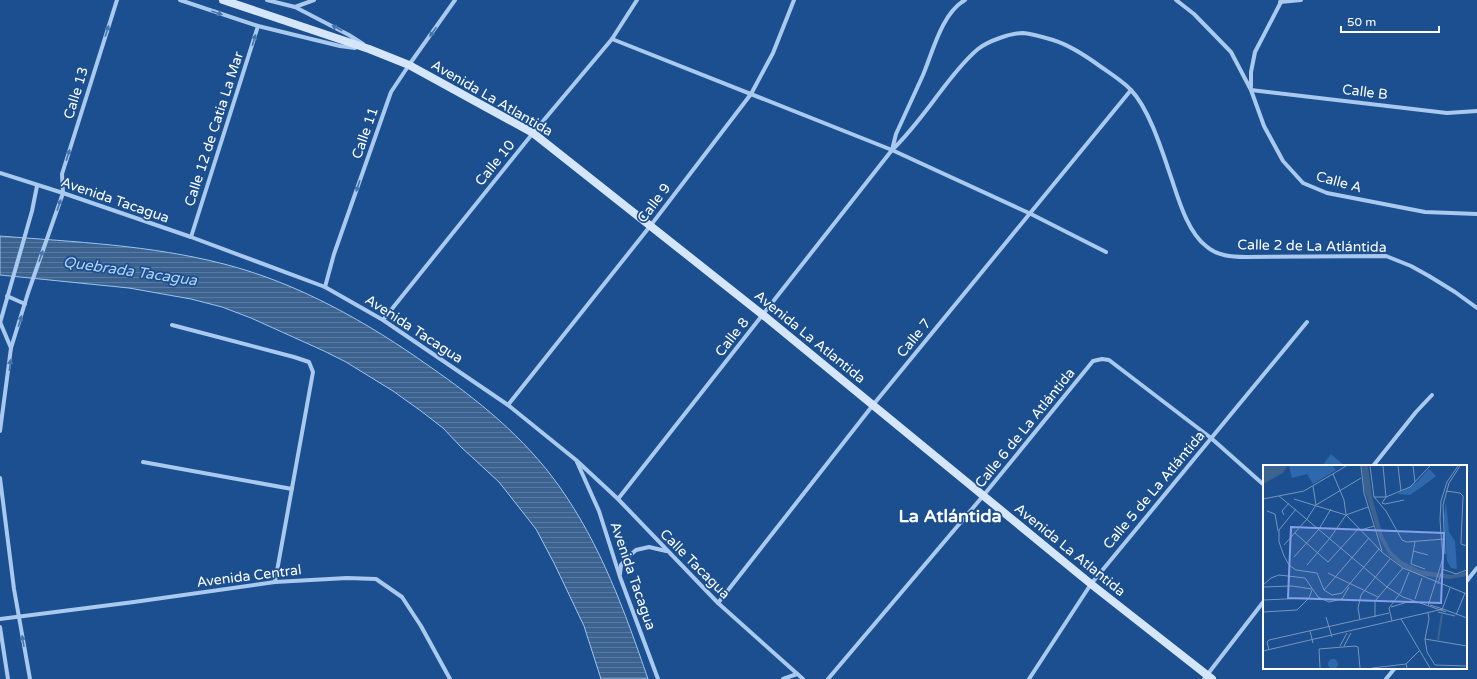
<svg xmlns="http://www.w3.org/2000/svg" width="1477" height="679" font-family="'Varela Round',sans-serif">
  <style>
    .pitch { fill: #2e69ad }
    .water { fill: url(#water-rules); stroke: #9cc4f0 }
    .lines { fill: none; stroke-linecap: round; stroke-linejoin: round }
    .street { stroke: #a9c9ee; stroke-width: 4 }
    .secondary { stroke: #d6e6fa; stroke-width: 8 }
    .oneway { fill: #4674ac }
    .labels { text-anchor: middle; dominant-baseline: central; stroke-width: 3.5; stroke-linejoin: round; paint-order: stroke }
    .street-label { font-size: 14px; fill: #fff; stroke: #1b4f8f }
    .water-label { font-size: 15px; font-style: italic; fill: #b5d3f5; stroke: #1b4f8f }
    .district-label { font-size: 18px; font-weight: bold; fill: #fff; stroke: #1b4f8f }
    .inset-river { fill: none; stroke: #3c6290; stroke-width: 2 }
    .inset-road { fill: none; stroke: #7695bc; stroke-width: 1 }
    .view { fill: #839eea; fill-opacity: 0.15; stroke: #839eea; stroke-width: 2 }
    .inset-edge { fill: none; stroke: #fff; stroke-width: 2 }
  </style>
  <defs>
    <pattern id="water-rules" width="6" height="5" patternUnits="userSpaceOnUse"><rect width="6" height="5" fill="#3c6290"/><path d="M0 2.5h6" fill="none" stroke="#597aa1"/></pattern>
  </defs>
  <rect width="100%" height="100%" fill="#1b4f8f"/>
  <path class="pitch" d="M1331,454L1345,466H1322Z"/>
  <path class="water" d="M0,236C75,242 150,245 224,264C298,283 367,322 429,366C478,400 524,437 559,486C601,545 625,612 648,679H601L584,626L554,563L536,529L499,482L461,447L443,428L421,411L393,391L346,362L324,351L251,318L222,307L191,299L129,288L0,275Z"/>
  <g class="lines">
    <g class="street">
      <path d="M180,0L258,26L340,46L355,48"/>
      <path d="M267,0L295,7L349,35L363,44"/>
      <path d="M1176,0L1194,14L1231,52L1251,90L1264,126L1283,161L1303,183L1327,193L1425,212L1477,214"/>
      <path d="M1280,2L1301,0"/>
      <path d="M295,7L314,0"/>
      <path d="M612,39L892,150L1031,214L1106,252"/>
      <path d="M1251,87V72L1255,52L1282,0"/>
      <path d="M1251,90L1447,113L1477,111"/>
      <path d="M892,150L896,134C905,114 914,95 923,75C933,51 942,13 965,0"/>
      <path d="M0,173L63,193L191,237L325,287L383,320L508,405L576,460L618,499L718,603L803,679"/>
      <path d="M191,237L258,26"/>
      <path d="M325,287L334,254L391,92L409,65L455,0"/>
      <path d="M7,296L25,304"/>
      <path d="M383,320L533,133L612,39L637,0"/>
      <path d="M0,322L11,348"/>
      <path d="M0,323L32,211L37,186"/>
      <path d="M172,325L294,357L309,362L313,372L275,582"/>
      <path d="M508,405L651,225L751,94L773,53L794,0"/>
      <path d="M0,431L11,348L28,293L63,193L62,174L117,0"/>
      <path d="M143,462L292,489"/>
      <path d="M577,462L599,511L620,577L658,679"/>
      <path d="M1373,466L1416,412L1432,395"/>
      <path d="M0,478L14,589L30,679"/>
      <path d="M618,499L892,150C912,131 927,109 944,87C954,74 965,60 978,49C988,41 1011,33 1023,33C1033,34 1043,37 1053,40C1069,45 1083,54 1097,64C1108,72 1123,81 1131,90C1150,110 1163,154 1172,180C1179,201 1188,232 1206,246C1217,256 1232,257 1246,257L1386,256L1411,266L1429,276L1455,292L1477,308"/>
      <path d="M620,574L621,565L627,558L636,550L649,547L666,551"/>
      <path d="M1466,582L1477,568"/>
      <path d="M718,603L873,405L1131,90"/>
      <path d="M0,619L134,602L275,582L347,578L376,579L402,597L421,626L450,679"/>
      <path d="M0,627L8,679"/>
      <path d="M783,679L797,674"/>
      <path d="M828,679L983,496L1093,361L1102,359L1109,360L1211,438L1264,485"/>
      <path d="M1029,679L1091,584L1307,322"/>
      <path d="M1204,679L1264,601"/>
      <path d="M1386,679L1395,668"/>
    </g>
    <path class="secondary" d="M223,0L369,49L409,65L533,133L763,315L1091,584L1212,679"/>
  </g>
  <defs><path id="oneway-solid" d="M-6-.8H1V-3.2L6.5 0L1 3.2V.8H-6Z"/></defs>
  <g class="oneway">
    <use href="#oneway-solid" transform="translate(217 13) rotate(19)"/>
    <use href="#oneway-solid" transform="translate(337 28) rotate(-153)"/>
    <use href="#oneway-solid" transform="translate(107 31) rotate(-72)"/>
    <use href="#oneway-solid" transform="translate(433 32) rotate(125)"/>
    <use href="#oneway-solid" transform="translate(254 40) rotate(-72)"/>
    <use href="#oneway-solid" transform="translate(68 155) rotate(-72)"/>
    <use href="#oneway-solid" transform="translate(358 186) rotate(109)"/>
    <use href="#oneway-solid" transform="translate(59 205) rotate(-71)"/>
    <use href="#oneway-solid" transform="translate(41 256) rotate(-71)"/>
    <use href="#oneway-solid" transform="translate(20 321) rotate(-73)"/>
    <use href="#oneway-solid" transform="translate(10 365) rotate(-84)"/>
    <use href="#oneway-solid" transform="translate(23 641) rotate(-100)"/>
  </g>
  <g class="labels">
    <g class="street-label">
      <text transform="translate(1365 92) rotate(7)">Calle B</text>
      <text transform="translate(76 93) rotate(-73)">Calle 13</text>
      <text transform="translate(492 98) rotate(30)">Avenida La Atlantida</text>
      <text transform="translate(214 129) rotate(-72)">Calle 12 de Catia La Mar</text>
      <text transform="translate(365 133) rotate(-71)">Calle 11</text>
      <text transform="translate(495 163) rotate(-51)">Calle 10</text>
      <text transform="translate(1339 182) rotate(15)">Calle A</text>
      <text transform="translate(115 200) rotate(19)">Avenida Tacagua</text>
      <text transform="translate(654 203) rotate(-53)">Calle 9</text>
      <text transform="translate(1312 246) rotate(1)">Calle 2 de La Atlántida</text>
      <text transform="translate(414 329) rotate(33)">Avenida Tacagua</text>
      <text transform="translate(732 337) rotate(-52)">Calle 8</text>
      <text transform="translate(810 337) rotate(39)">Avenida La Atlantida</text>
      <text transform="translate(914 338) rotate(-51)">Calle 7</text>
      <text transform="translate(1025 428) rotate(-51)">Calle 6 de La Atlántida</text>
      <text transform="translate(1154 490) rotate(-50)">Calle 5 de La Atlántida</text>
      <text transform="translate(1070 550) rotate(39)">Avenida La Atlantida</text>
      <text transform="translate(695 564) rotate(45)">Calle Tacagua</text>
      <text transform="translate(249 576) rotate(-7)">Avenida Central</text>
      <text transform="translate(633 576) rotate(71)">Avenida Tacagua</text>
    </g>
    <g class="water-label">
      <text transform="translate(130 271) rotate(8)">Quebrada Tacagua</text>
    </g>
    <g class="district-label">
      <text x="950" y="516">La Atlántida</text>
    </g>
  </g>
  <g transform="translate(1263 465)">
    <rect width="204" height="204" fill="#1b4f8f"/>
    <path d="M26,1H70L73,5L50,19L44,9L29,13ZM65 199a5 5 0 1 1 10 0a5 5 0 1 1-10 0Z" fill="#2e69ad"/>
    <path d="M166,4L173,11L164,18L147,30L134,29L154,17ZM183,37L186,67L192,76L194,104L188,103L184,96L181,52Z" fill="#2e69ad"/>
    <path d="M0,1H24L20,8L0,19ZM99,1H105L109,32L120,71L128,86L139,96L157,105L188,110L204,107V111L187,114L156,110L138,101L126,90L116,72L101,23Z" fill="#3c6290"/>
    <path class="inset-river" d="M175,175L179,149"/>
    <path class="inset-road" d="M98,1L101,28L119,86M107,1L111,32L123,46L139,75L144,77L181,74M120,1L123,32L119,38L122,39L141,35M135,1L138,26M150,1L152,17M70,9L81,35L83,49M183,26L197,28L200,31L198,79L204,81M16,31L124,122L140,132L183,147M111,32H123L147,22L167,1M0,34L41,26L83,1M31,34L83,50L120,88L140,103L204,129M53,40L98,13M33,44L16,65V77L21,91L26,100L33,105L54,108L61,125L69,130L79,128L116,84M4,46L12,49L15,66M21,50L19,46L26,38M98,65L111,61M32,68L65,97L96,63M152,77L148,99L162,104M21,80L44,54L53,40L50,21M150,86L165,90M182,89L180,40L186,18L197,1M31,92L56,64L68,44M44,100L67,73L83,50L105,42M179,104L193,109L204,105M65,108L115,132M175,119L180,102M0,120L8,113L16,110L42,113L55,132L66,137L79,134L86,122M0,122L29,121L49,124M61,125L106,73M152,134L159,113M0,135L45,133M167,140L180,144M165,141L180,93L177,55L178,36L184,17L195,1M128,142L148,136M179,145L187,123M0,147L34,145L46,133L49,125M175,147L192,151M165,148L166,154L162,174L204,181M193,150L202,128M63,152L69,172M112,152V136L140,103M138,154L167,203M97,155L95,143L98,130L127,94M129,156L126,143L138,127L146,107M47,166L50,178M162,174L164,187L172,200L204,201M77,181L84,168M81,181L88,168M6,185L4,177L6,175L126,148M0,186L180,144L204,153M143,199L156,186M57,203L56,184L92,181L95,182L97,203M109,203L143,199L144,203"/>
    <path class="view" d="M28,62L181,68L178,138L25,133Z"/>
    <rect width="204" height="204" class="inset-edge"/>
  </g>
  <path d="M1341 26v6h98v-6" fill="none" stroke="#ffffff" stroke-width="2"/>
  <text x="1347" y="26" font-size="12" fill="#ffffff" stroke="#1b4f8f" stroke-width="3" paint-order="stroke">50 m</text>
</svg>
